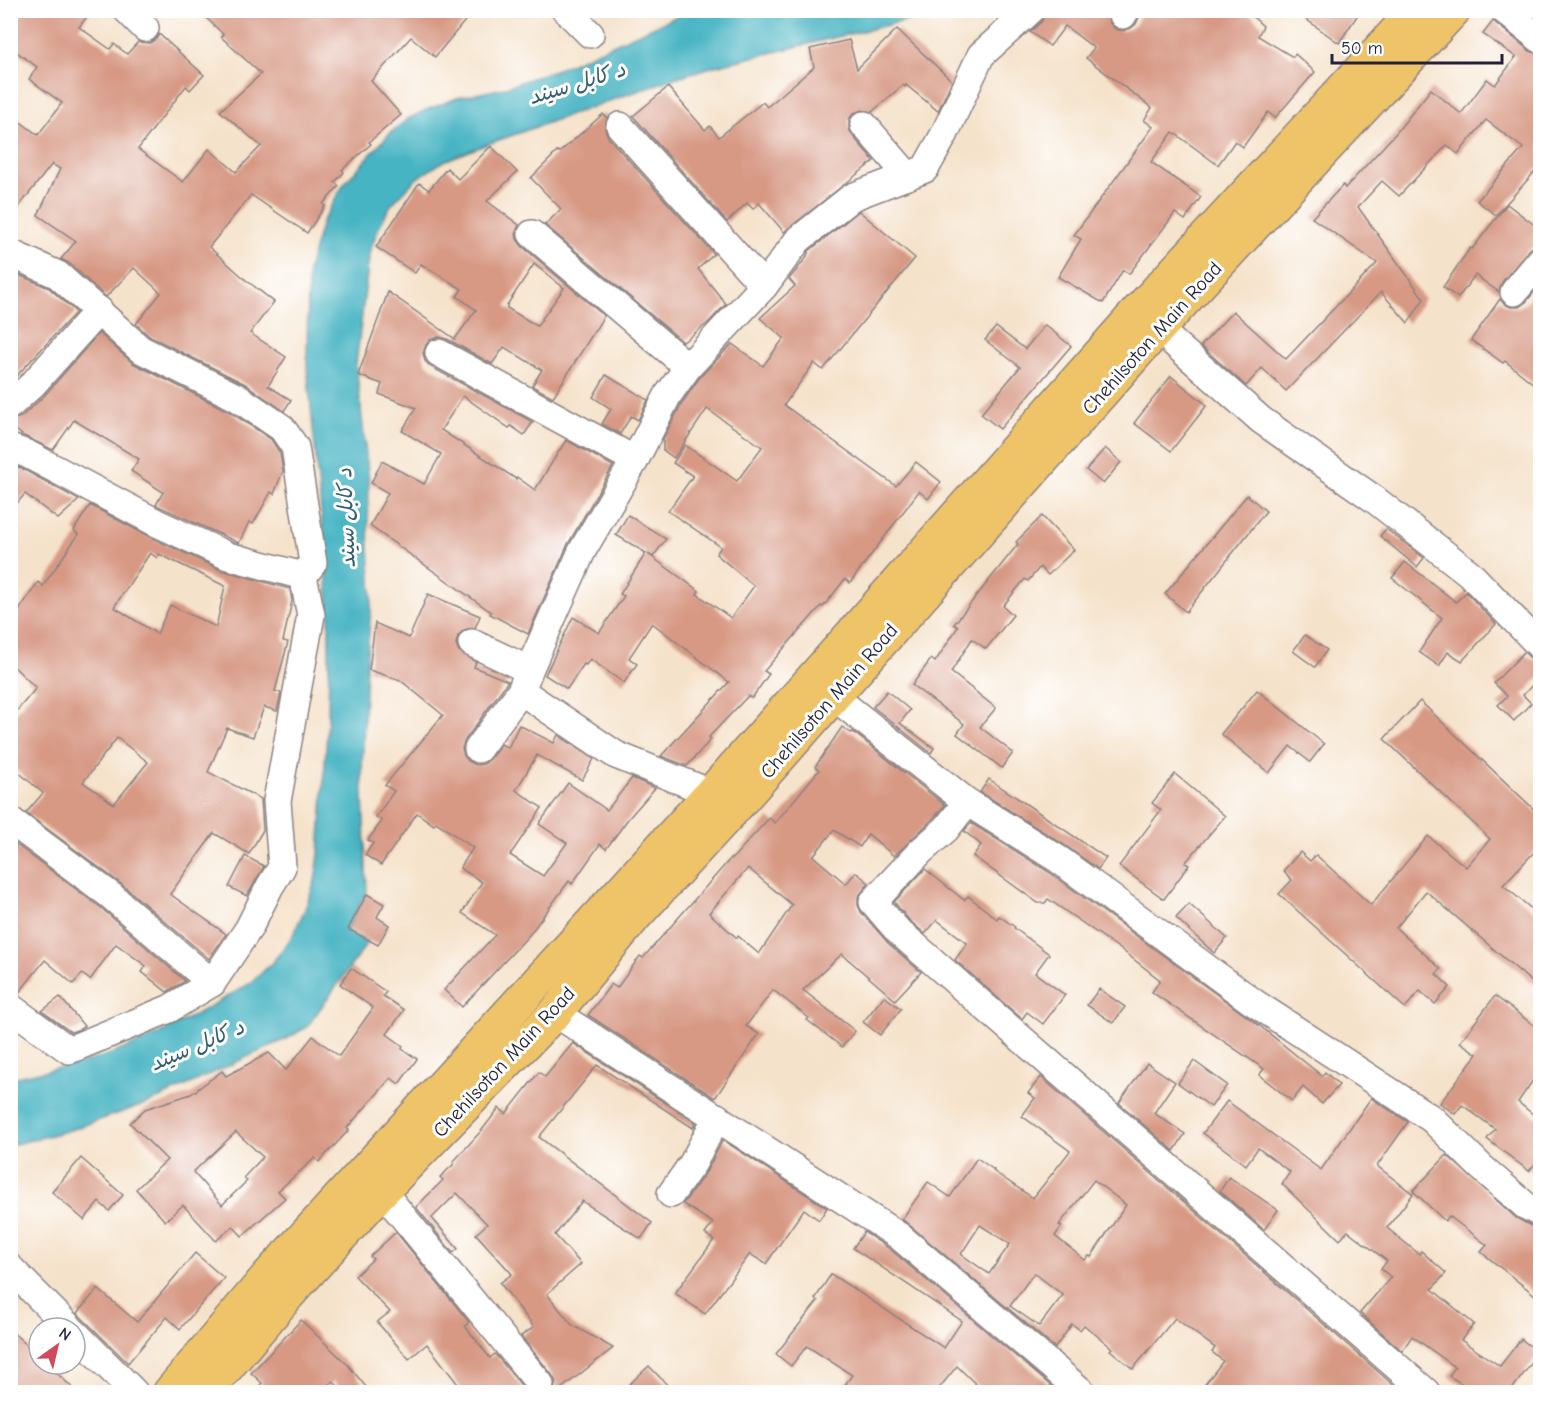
<svg xmlns="http://www.w3.org/2000/svg" width="1551" height="1403" font-family="'Comic Neue','Playpen Sans Arabic',sans-serif">
  <style>
    .water { fill: #47b4c3; stroke: #346b7f; stroke-width: 1.5 }
    .building { fill: #d79984; fill-rule: evenodd }
    .lines { fill: none; stroke-linecap: round; stroke-linejoin: round }
    .minor-casing { stroke: #8c8282; stroke-width: 30 }
    .major-casing { stroke: #8c8282; stroke-width: 36 }
    .minor { stroke: #fff; stroke-width: 27 }
    .major { stroke: #efc469; stroke-width: 33 }
    .labels { text-anchor: middle; dominant-baseline: central; stroke-width: 6; stroke-linejoin: round; paint-order: stroke }
    .street-label { font-size: 20px; fill: #22223b; stroke: #fff }
    .water-label { font-size: 21px; font-style: italic; fill: #315c71; stroke: #fff }
  </style>
  <rect width="100%" height="100%" fill="#fff"/>
  <filter id="ink" filterUnits="userSpaceOnUse"><feTurbulence type="fractalNoise" baseFrequency=".0167" numOctaves="2"/><feDisplacementMap in="SourceGraphic" scale="12" xChannelSelector="R" yChannelSelector="G"/><feConvolveMatrix kernelMatrix="1 2 1 2 8 2 1 2 1" color-interpolation-filters="sRGB"/></filter>
  <filter id="wash" filterUnits="userSpaceOnUse"><feTurbulence type="fractalNoise" baseFrequency=".008" numOctaves="4" result="noise"/><feDisplacementMap in="SourceGraphic" scale="24" xChannelSelector="R" yChannelSelector="G"/><feGaussianBlur stdDeviation="1.35" result="paint"/><feColorMatrix in="noise" values="0 0 0 0 0 0 0 0 0 0 0 0 0 0 0 0 0 1.4 0 .05"/><feComposite in="paint" operator="in"/></filter>
  <g filter="url(#wash)">
    <rect width="100%" height="100%" fill="#f5e2ca"/>
    <path class="water" d="M689,11H935L913,19L715,66L674,78L485,145L444,161L417,178L391,205L380,225L370,250L356,364L369,481L368,530L372,598L366,667L362,771L367,892L346,931L368,942L307,1027L288,1038L149,1103L67,1131L11,1145V1078L82,1063L114,1053L144,1041L197,1014L251,983L273,962L292,937L305,909L315,881L319,854L328,717L329,662V612L324,542L307,366L308,270L322,222L344,184L389,134L408,119L426,110L457,98L504,88L563,67Z"/>
    <g id="blocks">
      <g class="building">
        <path d="M10,10H92L79,27L110,49L114,44L127,54L138,42L150,43L156,39L159,34L204,75L190,90L186,86L138,149L183,182L209,149L236,172L261,146L220,111L261,74L221,37L223,34L198,10H474L435,57L411,37L371,81L401,115L369,142L371,144L342,170L344,172L335,182L339,186L323,204L325,206L307,233L251,195L209,247L246,280L274,302L250,333L286,357L268,386L291,400L284,411L245,384L149,336L136,324L161,293L134,268L106,297L69,263L61,259L76,241L38,215L60,169L52,164L10,218V114L38,135L62,103L29,79L37,67L10,47Z"/>
        <path d="M1046,10H1108L1107,15L1110,23L1115,29L1123,31L1131,28L1136,24L1142,10H1245L1263,26L1258,36L1293,57L1295,54L1315,72L1275,118L1268,112L1243,147L1235,141L1218,165L1173,132L1151,162L1201,197L1185,220L1175,213L1129,274L1123,270L1103,303L1058,277L1081,239L1074,235L1153,127L1144,120L1152,108L1086,58L1094,48L1065,26L1050,46L1030,32L1042,21Z"/>
        <path d="M1293,10H1361L1339,43Z"/>
        <path d="M1493,21L1530,51L1540,54V166L1496,215L1477,201L1523,148L1486,120L1458,154L1447,145L1399,196L1382,181L1358,207L1424,299L1408,323L1381,292L1286,391L1262,368L1246,386L1201,346L1233,311L1286,359L1377,263L1312,218L1343,185L1345,188L1396,133L1431,89L1461,114L1487,79L1495,85L1516,57L1483,34Z"/>
        <path d="M897,29L952,81L938,111L906,85L905,87L903,85L872,112L862,110L854,113L849,119V129L852,135L874,161L784,232L759,203L753,209L747,203L727,222L633,116L668,87L705,130L710,126L719,137L763,102L767,107L814,67L810,49L849,40L857,69Z"/>
        <path d="M603,114L607,118L605,129L608,137L714,254L698,269L726,304L708,323L683,342L545,225L561,209L531,178L558,151L560,152Z"/>
        <path d="M491,146L517,172L487,201L519,225L516,232L517,239L522,246L604,316L553,397L532,386L542,370L504,347L492,364L447,339L439,337L430,340L426,345L423,353L425,361L431,367L533,422L524,435L511,426L509,428L463,396L441,430L516,479L517,477L535,490L566,440L613,466L568,544L528,634L490,614L491,612L370,526L388,493L371,483L382,461L424,484L441,454L402,431L416,408L379,394L382,384L358,375L388,292L455,339L476,310L457,296L462,289L421,264L415,273L376,247L419,183L429,190L447,168L458,179ZM534,264L564,288L537,326L507,308V305Z"/>
        <path d="M1507,204L1540,229V246H1534L1528,251L1502,282L1499,292L1475,275L1458,298L1443,287L1470,248L1472,249Z"/>
        <path d="M859,211L915,258L823,370L814,363L784,405L896,486L916,462L941,482L928,499L919,491L850,583L845,579L823,607L821,606L764,671L769,674L752,698L748,696L709,737L711,739L687,766L661,756L729,682L652,623L629,658L637,664L624,683L590,659L586,665L584,664L567,689L545,675L573,617L599,633L624,596L620,594L646,553L616,535L628,515L666,539L653,557L648,554L699,591L697,594L731,618L754,586L716,554L721,547L668,511L693,476L673,463L685,445L737,481L762,447L707,409L674,458L663,450V439L682,403L700,377L732,344L763,366L784,338L760,318L795,286L789,279L806,258L809,251Z"/>
        <path d="M10,271L49,288L76,312L10,383Z"/>
        <path d="M1540,285V389L1505,361L1503,363L1471,340L1500,299L1504,304L1511,307H1519L1526,302Z"/>
        <path d="M1045,325L1071,346L1000,429L981,414L1020,367L985,340L996,327L1025,349Z"/>
        <path d="M99,333L133,363L230,412L271,439L280,453L283,471L274,494L271,492L253,524L249,522L239,543L156,505L163,492L131,471L139,459L74,420L53,450L22,435L10,425V420L21,417L44,396Z"/>
        <path d="M606,375L648,400L638,420L631,416L620,434L602,424L611,409L593,397Z"/>
        <path d="M1171,376L1207,405L1171,451L1134,423Z"/>
        <path d="M1105,448L1121,462L1103,484L1086,470Z"/>
        <path d="M10,465L21,468L79,500L58,519L25,494L10,511Z"/>
        <path d="M1247,495L1266,511L1186,612L1165,594Z"/>
        <path d="M90,505L150,537L221,570L290,589L292,601L283,641L288,642L275,691L281,693L277,711L264,707L253,737L227,728L208,772L261,799L263,830L249,854L214,833L170,894L226,934L209,959L120,883L26,813L43,793L10,765V719L36,688L10,663V602L20,609L38,582L43,586L78,535L74,530ZM150,553L157,558L159,554L225,586L216,627L170,605L157,634L114,607ZM117,738L148,762L114,804L83,782Z"/>
        <path d="M1042,516L1074,550L1048,575L1040,567L1028,581L1025,579L1003,606L1013,615L986,649L972,639L951,672L996,708L980,727L1013,753L1002,768L957,734L964,724L912,685L931,659L935,662L958,627L954,624L1018,544L1016,542Z"/>
        <path d="M1386,529L1424,558L1417,567L1380,536Z"/>
        <path d="M1405,562L1456,602L1466,592L1496,624L1462,661L1448,652L1439,666L1419,652L1442,618L1392,578Z"/>
        <path d="M428,594L480,616L475,628L464,630L458,636L456,644L459,651L476,662L474,667L508,681L465,740L462,748L464,756L468,761L476,765L484,764L491,758L501,744L508,748L519,725L554,743L558,735L594,759L582,780L537,755L516,790L542,808L510,855L543,876L567,843L539,824L568,783L607,810L632,778L655,788L628,819L606,849L600,844L572,884L569,881L530,934L462,1007L444,990L495,935L462,913L482,882L460,868L473,848L436,822L434,825L417,813L381,865L365,855L373,843L368,840L382,821L376,817L394,791L385,785L443,715L400,680L369,670L375,623L409,638Z"/>
        <path d="M1305,635L1327,650L1315,667L1293,651Z"/>
        <path d="M1524,652L1529,657L1540,663V677L1523,695L1531,703L1514,721L1498,705L1507,696L1494,683Z"/>
        <path d="M1257,690L1324,744L1310,762L1290,746L1269,773L1221,734Z"/>
        <path d="M887,691L910,710L900,723L934,748L931,753L873,707Z"/>
        <path d="M1420,701L1540,815V846L1503,885L1540,916V989L1426,891L1396,928L1441,969L1436,974L1450,987L1435,1004L1420,991L1405,1008L1279,894L1292,880L1283,871L1300,852L1310,861L1316,855L1371,905L1428,836L1466,867L1490,839L1384,739Z"/>
        <path d="M842,727L851,733L853,732L945,805L934,818L894,856L868,834L860,847L834,830L813,856L846,884L856,872L869,883L858,897V905L861,912L888,943L921,972L895,1000L842,954L803,990L855,1031L842,1047L807,1020L809,1018L773,990L746,1026L759,1034L715,1098L588,1015L611,984L617,988L640,956L643,958L731,858L732,859L769,818L775,823L819,770L815,767ZM748,868L792,905L759,954L738,936L737,938L709,913Z"/>
        <path d="M1175,774L1225,816L1185,863L1189,865L1164,899L1119,866L1161,810L1152,803Z"/>
        <path d="M989,779L1106,858L1098,869L1066,846L980,792Z"/>
        <path d="M971,823L1049,872L1260,1026L1322,1076L1325,1072L1339,1085L1322,1104L1303,1087L1292,1101L1259,1075L1264,1069L1152,992L1160,980L1123,951L1048,899L1045,903H1038L973,856L981,845L964,831Z"/>
        <path d="M10,840L100,907L185,981L167,992L142,972L146,966L116,944L90,980L82,974L73,984L45,960L18,994L10,991Z"/>
        <path d="M245,856L264,866L247,896L229,887Z"/>
        <path d="M925,869L964,900L968,896L997,919L999,916L1015,927L1014,928L1049,954L1035,973L1065,995L1043,1024L1027,1012L1022,1019L955,960L967,943L937,920L925,934L909,920L894,902Z"/>
        <path d="M367,894L384,904L377,917L389,925L378,945L348,929Z"/>
        <path d="M1189,904L1227,938L1214,953L1176,918Z"/>
        <path d="M351,968L386,992L383,996L404,1010L387,1034L403,1046L402,1049L417,1059L399,1084L391,1078L347,1128L349,1130L319,1162L315,1158L278,1191L285,1198L242,1236L233,1226L216,1241L183,1205L165,1221L136,1189L167,1160L130,1123L145,1109L191,1094L222,1071L226,1076L269,1053L286,1070L313,1036L339,1056L373,1008L340,984ZM236,1132L263,1157L244,1177L247,1181L222,1205L193,1172Z"/>
        <path d="M1099,989L1125,1007L1113,1023L1087,1005Z"/>
        <path d="M884,996L901,1009L880,1035L863,1022Z"/>
        <path d="M1495,996L1540,1030V1070L1518,1102L1540,1120V1158L1529,1171L1487,1139L1495,1129L1462,1105L1455,1114L1440,1103L1477,1054L1460,1042Z"/>
        <path d="M60,997L84,1026L80,1029L71,1032L42,1011Z"/>
        <path d="M573,1043L696,1123L693,1128L597,1065L539,1137L652,1223L641,1239L582,1201L555,1235L581,1264L547,1294L572,1325L613,1348L557,1392H553L556,1382L552,1375L521,1336L534,1327L500,1283L512,1274L476,1234L487,1224L457,1193L432,1218L458,1249L453,1253L416,1207L443,1180L440,1177L454,1164L453,1162L482,1130L499,1108L506,1114L539,1072L545,1077Z"/>
        <path d="M1194,1061L1227,1085L1211,1107L1178,1083Z"/>
        <path d="M1147,1063L1175,1082L1154,1113L1185,1134L1174,1151L1119,1103Z"/>
        <path d="M1041,1077L1397,1388L1394,1392H1199L1223,1361L1212,1352L1215,1348L1175,1318L1133,1369L1110,1350L1112,1348L1084,1325L1080,1330L1072,1324L1055,1348L902,1219L928,1182L950,1197L977,1158L994,1170L993,1171L1033,1198L1070,1151L1022,1116L1035,1098L1028,1093ZM1094,1180L1126,1205L1091,1257L1089,1256L1085,1260L1055,1236L1062,1226L1059,1225ZM980,1225L1010,1244L989,1274L961,1254ZM1034,1273L1063,1295L1039,1326L1010,1306Z"/>
        <path d="M1371,1098L1408,1122L1377,1166L1413,1194L1387,1228L1419,1254L1421,1251L1446,1273L1432,1289L1474,1324L1461,1340L1500,1366L1521,1339L1539,1353L1510,1392H1475L1449,1376L1455,1367L1412,1336L1402,1351L1360,1313L1391,1277L1381,1269L1387,1261L1348,1231L1340,1240L1282,1184L1290,1172L1258,1148L1246,1165L1203,1133L1227,1101L1321,1170Z"/>
        <path d="M723,1140L827,1208L819,1220L804,1209L766,1264L750,1254L705,1314L675,1293L714,1240L705,1234L713,1223L683,1204L706,1172Z"/>
        <path d="M1447,1155L1516,1218L1533,1227L1540,1229V1299L1481,1252L1487,1245L1449,1216L1445,1221L1413,1191Z"/>
        <path d="M81,1158L123,1195L109,1211L99,1202L84,1220L52,1192Z"/>
        <path d="M1229,1177L1278,1210L1264,1230L1220,1191Z"/>
        <path d="M396,1232L469,1322L465,1326L490,1358L495,1354L527,1392H464L427,1344L409,1359L377,1322L390,1312L355,1276L373,1259L370,1256Z"/>
        <path d="M864,1232L890,1249L1058,1392H984L957,1366L936,1392H840L852,1375L807,1346L791,1366L776,1354L818,1301L815,1299L831,1274L944,1348L962,1321L853,1248Z"/>
        <path d="M195,1253L224,1278L180,1329L167,1317L128,1363L77,1313L98,1289L137,1322Z"/>
        <path d="M301,1320L349,1366L370,1392H343L333,1381L322,1392H253L262,1383L251,1373Z"/>
        <path d="M10,1330L39,1356V1364H47L77,1392H10Z"/>
        <path d="M649,1366L674,1392H621Z"/>
      </g>
    </g>
  </g>
  <g filter="url(#ink)">
    <use href="#blocks" fill-opacity="0" stroke="#8c8282" stroke-width="1.5"/>
    <g class="lines">
      <g class="minor-casing">
        <g id="minor">
          <path d="M127,10L145,28"/>
          <path d="M566,10L590,34"/>
          <path d="M1504,10L1540,39"/>
          <path d="M1123,15L1126,10"/>
          <path d="M864,125L908,176"/>
          <path d="M620,126L764,286"/>
          <path d="M532,234L688,367"/>
          <path d="M10,253L58,275L140,349L238,398L282,428L295,447L313,563L303,576L311,615L277,801L282,867L270,886L249,928L212,983L169,1009L69,1050L10,1007"/>
          <path d="M1514,292L1540,261"/>
          <path d="M1158,329L1261,420L1374,499L1469,573L1540,646"/>
          <path d="M439,353L635,460"/>
          <path d="M10,405L33,384L99,310"/>
          <path d="M10,448L27,454L157,523L228,556L303,576"/>
          <path d="M472,643L529,670"/>
          <path d="M521,691L616,755L711,793"/>
          <path d="M833,696L967,802L1058,859L1253,1002L1432,1119L1481,1167L1526,1206L1540,1213"/>
          <path d="M478,749L521,691L529,670L582,551L635,460L668,395L688,367L764,286L798,240L852,197L925,169L944,135L981,55L1031,10"/>
          <path d="M967,802L946,829L921,851L873,902L898,931L1426,1392"/>
          <path d="M10,820L110,895L212,983"/>
          <path d="M555,1013L899,1236L1082,1392"/>
          <path d="M382,1191L540,1384"/>
          <path d="M671,1194L693,1163L717,1117"/>
          <path d="M10,1268L70,1328"/>
          <path d="M75,1333L134,1392"/>
        </g>
      </g>
      <g class="major-casing">
        <g id="major">
          <path d="M170,1392L267,1277L711,793L1138,311L1416,10"/>
          <path d="M206,1392L288,1295L382,1191L555,1013L636,915L732,811L1158,329L1454,10"/>
        </g>
      </g>
      <use href="#minor" class="minor"/>
      <use href="#major" class="major"/>
    </g>
  </g>
  <g class="labels">
    <g class="street-label">
      <text transform="translate(1152 338) rotate(-48)">Chehilsoton Main Road</text>
      <text transform="translate(829 701) rotate(-49)">Chehilsoton Main Road</text>
      <text transform="translate(504 1062) rotate(-47)">Chehilsoton Main Road</text>
    </g>
    <g class="water-label">
      <text transform="translate(577 83) rotate(-17)">د کابل سيند</text>
      <text transform="translate(346 518) rotate(-92)">د کابل سيند</text>
      <text transform="translate(197 1045) rotate(-23)">د کابل سيند</text>
    </g>
  </g>
  <rect width="1551" height="1403" fill="none" stroke="#fff" stroke-width="36"/>
  <g transform="translate(57 1346) rotate(34)"><circle r="28" fill="#ffffff" stroke="#a7a7b1" stroke-width="1.5"/>
  <path d="M0-4.5L10 22L0 15L-10 22Z" fill="#d1495b"/>
  <text y="-9" font-size="16" font-weight="bold" text-anchor="middle" fill="#22223b">N</text>
  </g>
  <path d="M1332 54v9h170v-9" fill="none" stroke="#22223b" stroke-width="3"/>
  <text x="1341" y="54" font-size="18" fill="#22223b" stroke="#ffffff" stroke-width="4.5" paint-order="stroke">50 m</text>
</svg>
